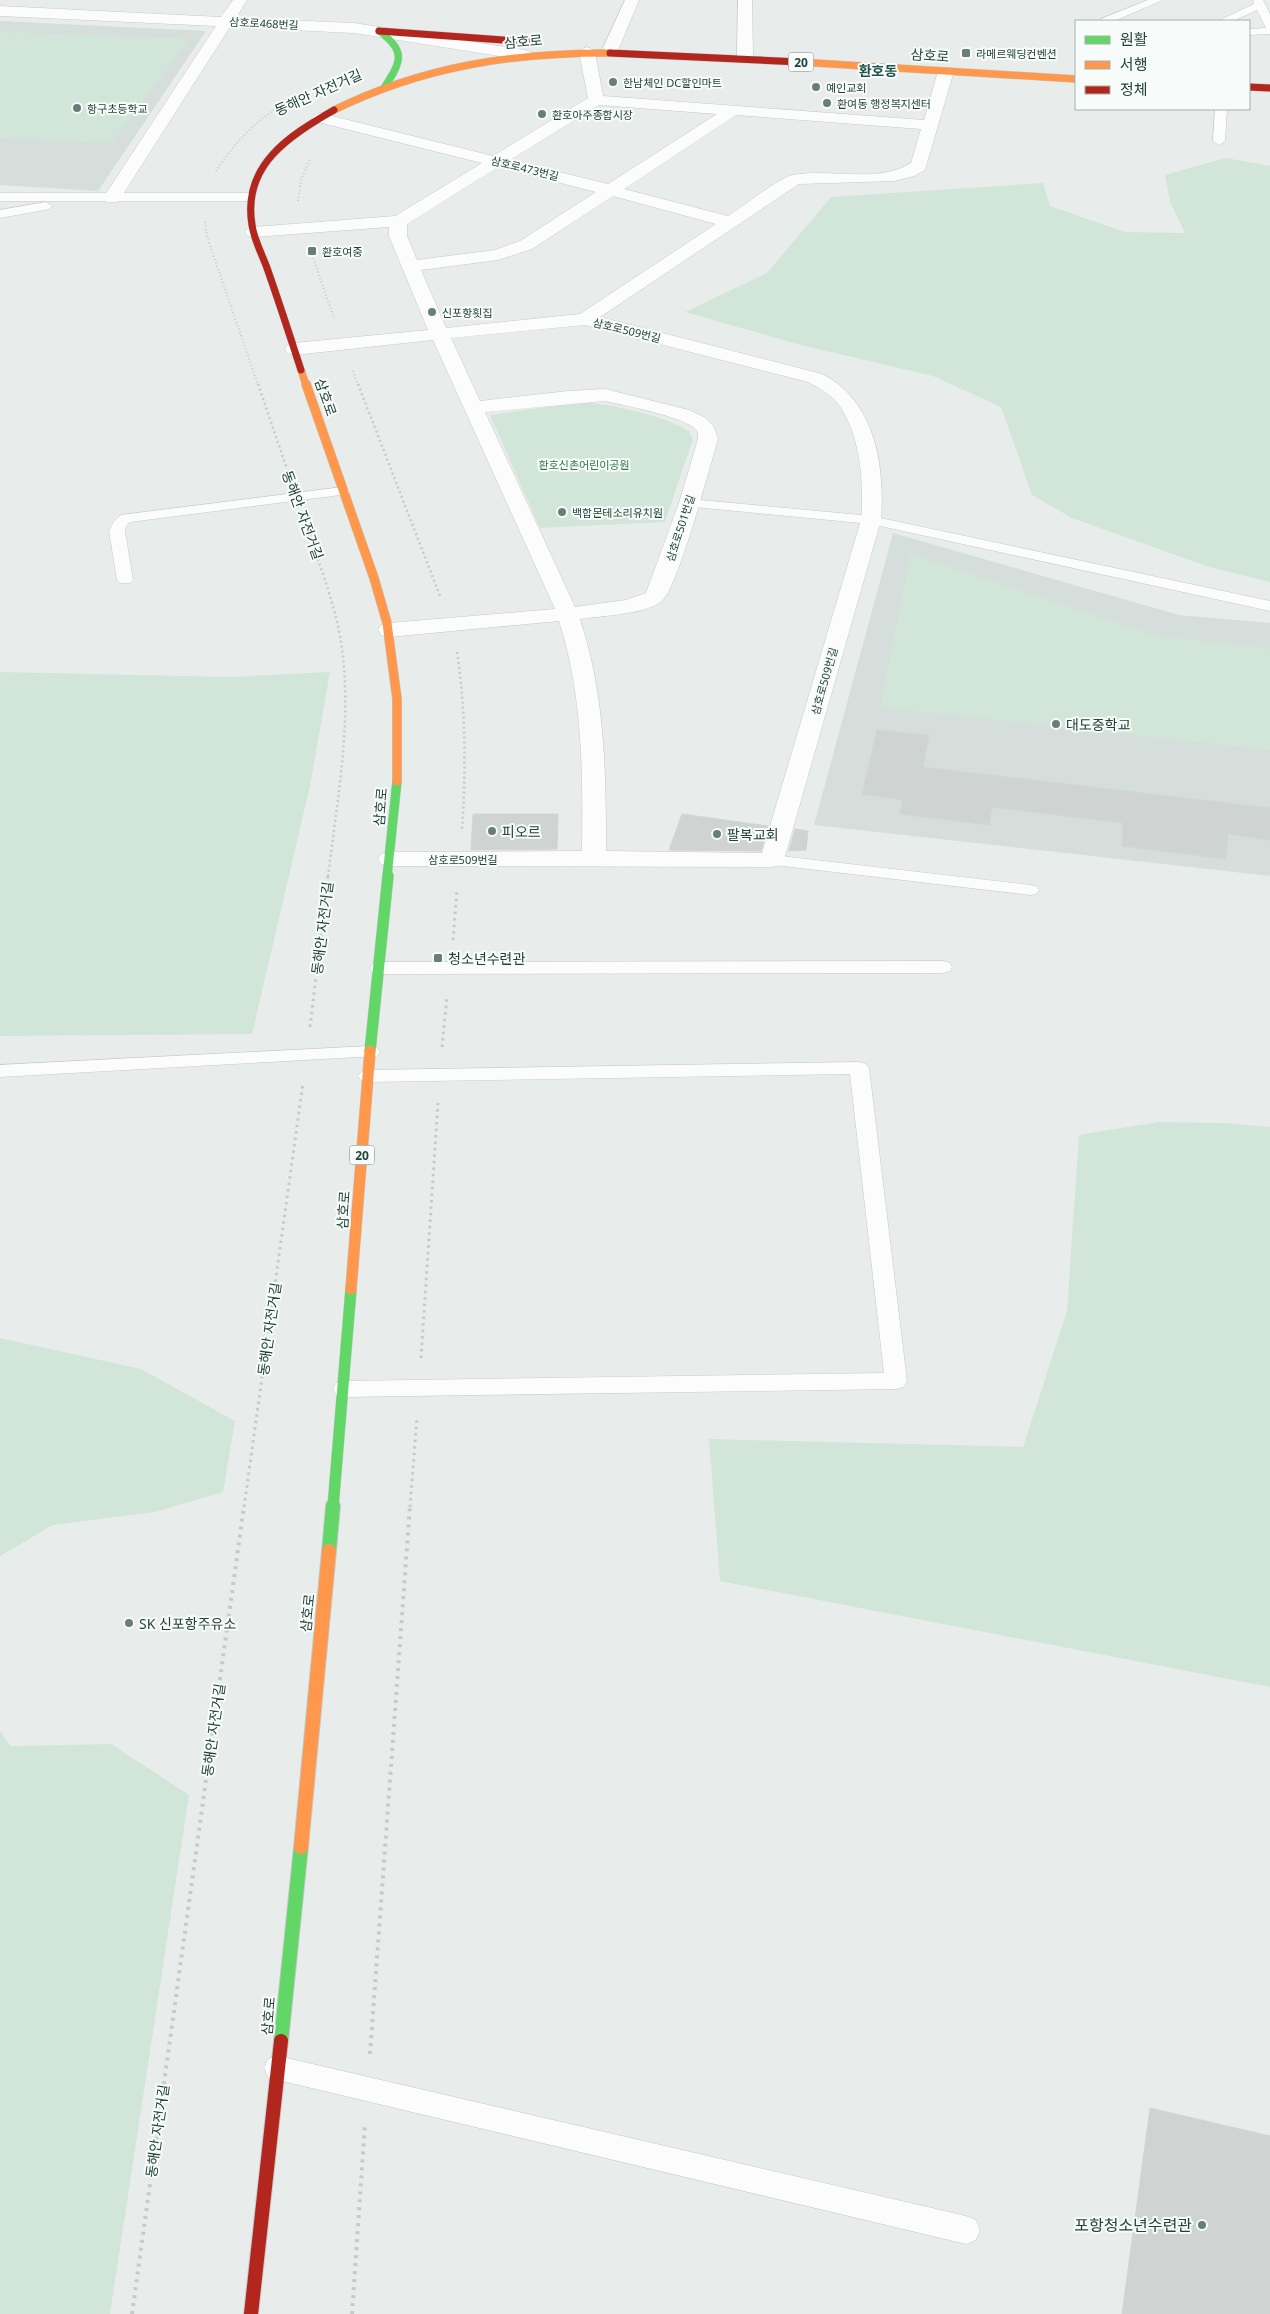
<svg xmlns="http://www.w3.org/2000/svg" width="1270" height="2314" font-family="'Noto Sans','Noto Sans KR',sans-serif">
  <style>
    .built { fill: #d6dedb }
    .green { fill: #d1e6d8 }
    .building { fill: #cfd4d2; stroke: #d1d6d4 }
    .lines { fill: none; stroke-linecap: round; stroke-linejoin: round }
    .lane-casing { stroke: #c5cac8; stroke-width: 1 }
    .street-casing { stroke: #c5cac8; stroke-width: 1 }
    .fast-far3-casing { stroke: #c3ccc9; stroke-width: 8 }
    .fast-far2-casing { stroke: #c3ccc9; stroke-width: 10 }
    .fast-far1-casing { stroke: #c3ccc9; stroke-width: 12 }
    .fast-casing { stroke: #c3ccc9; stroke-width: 16 }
    .slow-far3-casing { stroke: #c3ccc9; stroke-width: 8 }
    .slow-far2-casing { stroke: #c3ccc9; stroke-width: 10 }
    .slow-far1-casing { stroke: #c3ccc9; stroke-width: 12 }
    .slow-casing { stroke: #c3ccc9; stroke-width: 16 }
    .jam-far1-casing { stroke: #c3ccc9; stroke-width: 8 }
    .jam-casing { stroke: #c3ccc9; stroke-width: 16 }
    .path-far3 { stroke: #c3ccca; stroke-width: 2; stroke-dasharray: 1 2.5; stroke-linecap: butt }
    .path-far2 { stroke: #c3ccca; stroke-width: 2.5; stroke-dasharray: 2 3; stroke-linecap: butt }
    .path-far1 { stroke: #c3ccca; stroke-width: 3; stroke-dasharray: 2.5 4; stroke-linecap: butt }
    .path { stroke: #c3ccca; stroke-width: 4; stroke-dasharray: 3 5; stroke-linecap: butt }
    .lane { fill: #fcfcfc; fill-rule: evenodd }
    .street { fill: #fcfcfc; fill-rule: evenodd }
    .fast-far3 { stroke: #63d668; stroke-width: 7 }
    .fast-far2 { stroke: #63d668; stroke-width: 9 }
    .fast-far1 { stroke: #63d668; stroke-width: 11 }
    .fast { stroke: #63d668; stroke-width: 14 }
    .slow-far3 { stroke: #ff974d; stroke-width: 7 }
    .slow-far2 { stroke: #ff974d; stroke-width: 9 }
    .slow-far1 { stroke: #ff974d; stroke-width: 11 }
    .slow { stroke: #ff974d; stroke-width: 14 }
    .jam-far1 { stroke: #b3261e; stroke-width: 7 }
    .jam { stroke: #b3261e; stroke-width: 14 }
    .poi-dot { fill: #697e78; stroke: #f7fbf9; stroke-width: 2 }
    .labels { text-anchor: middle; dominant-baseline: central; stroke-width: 4; stroke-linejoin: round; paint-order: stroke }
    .far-street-label { font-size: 11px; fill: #24423a; stroke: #f7fbf9 }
    .far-poi-label { font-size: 11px; fill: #24423a; stroke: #f7fbf9; text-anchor: start }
    .far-park-label { font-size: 11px; fill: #2d7a4b; stroke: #f7fbf9 }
    .shield { fill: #f7fbf9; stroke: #637a73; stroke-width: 1 }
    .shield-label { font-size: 12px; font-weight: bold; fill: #24423a }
    .street-label { font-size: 14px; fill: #24423a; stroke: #f7fbf9 }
    .far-quarter-label { font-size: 14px; font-weight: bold; fill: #1f5548; stroke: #f7fbf9 }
    .poi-label { font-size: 14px; fill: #24423a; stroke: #f7fbf9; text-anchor: start }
    .near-poi-label { font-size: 16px; fill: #24423a; stroke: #f7fbf9; text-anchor: end }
  </style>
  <rect width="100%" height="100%" fill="#e8edeb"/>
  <g class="built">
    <path d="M0,21L206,31L98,191L0,185Z"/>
    <path d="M893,533L1179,615L1270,623V876L814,825Z"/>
  </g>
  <g class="green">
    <path d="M0,32L189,39L111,143L0,138Z"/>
    <path d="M1226,158L1270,166V582L1209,567L1072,518L1032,495L1001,407L933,376L801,345L685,312L767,273L831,197L1043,183L1050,206L1125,232L1185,233L1170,202L1165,175Z"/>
    <path d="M583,402C619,406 658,414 689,431L693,439L665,522L540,528L490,415Z"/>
    <path d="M911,554L1152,635L1270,649V750L880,707Z"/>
    <path d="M0,672L230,677L330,672L310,786L252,1034L0,1036Z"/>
    <path d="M1159,1122L1223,1123L1270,1127V1687L720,1581L709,1439L1023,1447L1067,1311L1079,1135Z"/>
    <path d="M0,1338L141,1369L235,1421L223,1492L155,1512L53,1525L0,1556Z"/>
    <path d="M0,1730L10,1746L111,1744L189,1795L110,2314H0Z"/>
  </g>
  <g class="building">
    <path d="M877,730L929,735L923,767L1270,808V840L1228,834L1226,859L1122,846L1123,823L992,807L989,825L900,814L903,800L862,794Z"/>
    <path d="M473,814H558L557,849L471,850Z"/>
    <path d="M682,814L768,826L761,851L669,850Z"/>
    <path d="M795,829L808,831L806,850L789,851Z"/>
    <path d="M1150,2108L1270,2136V2314H1122Z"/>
  </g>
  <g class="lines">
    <g class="lane-casing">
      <g id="lane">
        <path d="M1148,0H1163L1114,21H1102L1101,19Z"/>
        <path d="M1253,0H1263L1270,14V34L1249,35V29L1266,28L1257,10L1233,21H1218L1254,4Z"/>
        <path d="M1215,109H1227L1225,141L1219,145L1213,141Z"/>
        <path d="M0,193H249L255,197L249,201H0Z"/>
        <path d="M46,202L52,206L50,209L0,218V210Z"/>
        <path d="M343,487L350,491L348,494L130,522L126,526L125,531L133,580L130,583H120L117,580L109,531L114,521L121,515Z"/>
        <path d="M689,499L871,516L1270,601V611L871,524L684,506L682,503Z"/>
        <path d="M772,855L1030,885L1036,886L1039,890L1036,894L1030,895L766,864L763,860L766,856Z"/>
        <path d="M943,961L950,963L952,967L950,971L943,973L379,974L372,972L370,968L372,964L379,962Z"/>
        <path d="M370,1046L377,1048L380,1052L377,1056L0,1077V1065Z"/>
        <path d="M859,1062L866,1064L869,1068L907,1381L904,1387L896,1389L344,1397L336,1395L333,1389L336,1383L344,1381L884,1373L850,1074L368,1082L361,1080L358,1076L361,1072L368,1070Z"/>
        <path d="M278,2056L966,2216L976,2220L980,2230L976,2240L966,2244L278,2080L268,2077L264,2068L268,2059Z"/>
      </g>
    </g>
    <g class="street-casing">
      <g id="street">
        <path d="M233,0H247L236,18L354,23L525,50L530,52L533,55L530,58L525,60L354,33L230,27L118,202H106L103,198L216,26L0,16V6L221,17Z"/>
        <path d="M625,0H639L619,48L616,51H606L603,48Z"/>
        <path d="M738,0H752L753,58L750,61H740L737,58Z"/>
        <path d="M587,47L592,49L595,52L603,96L924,120L938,71L940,68H952L954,71L925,170L914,176L894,181L799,184L600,317L822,374C875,401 885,465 881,520L784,860L781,865L772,867L390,866L381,864L378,859L381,854L390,852L582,851C583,773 583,696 559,621L389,637L381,635L378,630L381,625L389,623L555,609L433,340L294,355L287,353L285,349L287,345L294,343L428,330L389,236V227L254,237L248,236L245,232L248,228L254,227L395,216L482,163L314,121L312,118L314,115L320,113L493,156L588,98L579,52L582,49ZM599,105L717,114L608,184L510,160ZM736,115L921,129L911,163C877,184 831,168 793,175C778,178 743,207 728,216L624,189ZM498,167L596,192L520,241L495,250L417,260L407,236V224ZM613,196L716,224L580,314L446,328L421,270L498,260L532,249ZM585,325L808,382C819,388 831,394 839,405C861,436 864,484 861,520L762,853L606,851C606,772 605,695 580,619C600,616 647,614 662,601C678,587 710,466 718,439L713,425L704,417L689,410L605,389L568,391L480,401L451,338ZM605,401C622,405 689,417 697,431C698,434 698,436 698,439L679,503L646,593L626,600L575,607L485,412Z"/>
      </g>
    </g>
    <g class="fast-far3-casing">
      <path id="fast-far3" d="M379,31C407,51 401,62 384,88"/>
    </g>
    <g class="fast-far2-casing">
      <path id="fast-far2" d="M387,877L397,781"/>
    </g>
    <g class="fast-far1-casing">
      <g id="fast-far1">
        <path d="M370,1051L388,876"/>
        <path d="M333,1507L351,1289"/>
      </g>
    </g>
    <g class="fast-casing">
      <g id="fast">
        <path d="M329,1551L333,1506"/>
        <path d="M281,2041L301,1847"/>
      </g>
    </g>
    <g class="slow-far3-casing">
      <g id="slow-far3">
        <path d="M799,62L1076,79"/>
        <path d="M334,110C424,66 511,53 610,53"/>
        <path d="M301,370L306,385"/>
      </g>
    </g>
    <g class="slow-far2-casing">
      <path id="slow-far2" d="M306,384L374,578L387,623L397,699V781"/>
    </g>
    <g class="slow-far1-casing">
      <path id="slow-far1" d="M351,1289L370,1051"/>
    </g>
    <g class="slow-casing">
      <path id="slow" d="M301,1847L329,1551"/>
    </g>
    <g class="jam-far1-casing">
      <g id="jam-far1">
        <path d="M379,31L532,42"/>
        <path d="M610,53L799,62"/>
        <path d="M1249,87L1270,88"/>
        <path d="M301,370C290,336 279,302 267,268C262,254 254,240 252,225C242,165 289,136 334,110"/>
      </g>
    </g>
    <g class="jam-casing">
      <path id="jam" d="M251,2314L281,2041"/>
    </g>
    <g class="path-far3">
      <path d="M216,171C234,144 255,120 284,104"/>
      <path d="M298,201L301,180L310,160"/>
      <path d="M205,222L207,237L258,385"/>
      <path d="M312,255L334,318"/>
      <path d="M353,371L358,385"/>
    </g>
    <g class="path-far2">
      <path d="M258,384L288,472"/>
      <path d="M358,384L440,596"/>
      <path d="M305,521C318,561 334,600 341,642C353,719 337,800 328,877"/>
      <path d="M457,652C466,711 466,770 462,830"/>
    </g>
    <g class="path-far1">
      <path d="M453,940L457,889"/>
      <path d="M310,1027L328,876"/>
      <path d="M442,1047L447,996"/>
      <path d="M421,1358L438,1103"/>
      <path d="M244,1507L303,1083"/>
      <path d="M410,1507L417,1417"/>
    </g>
    <g class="path">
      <path d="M370,2054L410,1506"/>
      <path d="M132,2314L244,1506"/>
      <path d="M352,2314L365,2123"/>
    </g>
    <use href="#lane" class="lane"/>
    <use href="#street" class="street"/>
    <use href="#fast-far3" class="fast-far3"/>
    <use href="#fast-far2" class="fast-far2"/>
    <use href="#fast-far1" class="fast-far1"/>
    <use href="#fast" class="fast"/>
    <use href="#slow-far3" class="slow-far3"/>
    <use href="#slow-far2" class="slow-far2"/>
    <use href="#slow-far1" class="slow-far1"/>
    <use href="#slow" class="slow"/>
    <use href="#jam-far1" class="jam-far1"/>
    <use href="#jam" class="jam"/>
  </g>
  <g class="poi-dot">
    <rect x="961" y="48" width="10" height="10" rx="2.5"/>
    <circle cx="613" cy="82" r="5"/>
    <circle cx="816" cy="87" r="5"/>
    <circle cx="827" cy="103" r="5"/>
    <circle cx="77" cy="108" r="5"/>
    <circle cx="542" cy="114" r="5"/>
    <rect x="307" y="246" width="10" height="10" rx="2.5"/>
    <circle cx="432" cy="312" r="5"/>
    <circle cx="562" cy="512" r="5"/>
    <circle cx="1056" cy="724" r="5"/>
    <circle cx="492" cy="831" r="5"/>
    <circle cx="717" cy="834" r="5"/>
    <rect x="433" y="953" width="10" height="10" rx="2.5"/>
    <circle cx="129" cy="1623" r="5"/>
    <circle cx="1202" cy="2225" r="5"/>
  </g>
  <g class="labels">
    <g class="far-street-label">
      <text transform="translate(264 23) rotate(3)">삼호로468번길</text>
      <text transform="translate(525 168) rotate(14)">삼호로473번길</text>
      <text transform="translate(627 330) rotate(14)">삼호로509번길</text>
      <text transform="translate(680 528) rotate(-72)">삼호로501번길</text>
      <text transform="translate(824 681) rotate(-74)">삼호로509번길</text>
      <text x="463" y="859">삼호로509번길</text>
    </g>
    <g class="far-poi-label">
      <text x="976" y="53">라메르웨딩컨벤션</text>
      <text x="623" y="82">한남체인 DC할인마트</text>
      <text x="826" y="87">예인교회</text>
      <text x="837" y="103">환여동 행정복지센터</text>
      <text x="87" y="108">항구초등학교</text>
      <text x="552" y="114">환호아주종합시장</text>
      <text x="322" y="251">환호여중</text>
      <text x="442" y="312">신포항횟집</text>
      <text x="572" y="512">백합몬테소리유치원</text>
    </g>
    <g class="far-park-label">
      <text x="584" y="464">환호신촌어린이공원</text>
    </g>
    <g class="shield">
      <rect x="788.5" y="52.5" width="25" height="19" rx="4"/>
      <rect x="349.5" y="1145.5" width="25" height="19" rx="4"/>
    </g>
    <g class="shield-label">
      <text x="801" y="62">20</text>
      <text x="362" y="1155">20</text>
    </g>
    <g class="street-label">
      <text transform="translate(523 41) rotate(-5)">삼호로</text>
      <text transform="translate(930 55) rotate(4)">삼호로</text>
      <text transform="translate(318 92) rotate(-24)">동해안 자전거길</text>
      <text transform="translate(326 397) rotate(71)">삼호로</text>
      <text transform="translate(303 515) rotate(70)">동해안 자전거길</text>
      <text transform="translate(380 807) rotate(-85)">삼호로</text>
      <text transform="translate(322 928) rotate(-83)">동해안 자전거길</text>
      <text transform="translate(343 1210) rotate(-86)">삼호로</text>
      <text transform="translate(269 1329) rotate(-82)">동해안 자전거길</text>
      <text transform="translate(307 1613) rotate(-84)">삼호로</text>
      <text transform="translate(213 1730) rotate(-82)">동해안 자전거길</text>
      <text transform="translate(268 2016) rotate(-85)">삼호로</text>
      <text transform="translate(157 2131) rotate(-82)">동해안 자전거길</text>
    </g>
    <g class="far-quarter-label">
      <text x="878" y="70">환호동</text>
    </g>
    <g class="poi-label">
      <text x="1066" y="724">대도중학교</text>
      <text x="502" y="831">피오르</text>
      <text x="727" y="834">팔복교회</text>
      <text x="448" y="958">청소년수련관</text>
      <text x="139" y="1623">SK 신포항주유소</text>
    </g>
    <g class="near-poi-label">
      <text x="1192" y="2225">포항청소년수련관</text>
    </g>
  </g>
  <rect x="1075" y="20" width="175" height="90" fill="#f7fbf9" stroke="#a3b1ad"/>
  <rect x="1085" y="36" width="25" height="8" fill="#63d668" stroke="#a3b1ad"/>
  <text x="1120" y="45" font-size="15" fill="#24423a">원활</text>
  <rect x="1085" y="61" width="25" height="8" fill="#ff974d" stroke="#a3b1ad"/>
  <text x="1120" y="70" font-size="15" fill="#24423a">서행</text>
  <rect x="1085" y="86" width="25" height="8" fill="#b3261e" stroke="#a3b1ad"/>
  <text x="1120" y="95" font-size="15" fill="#24423a">정체</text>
</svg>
